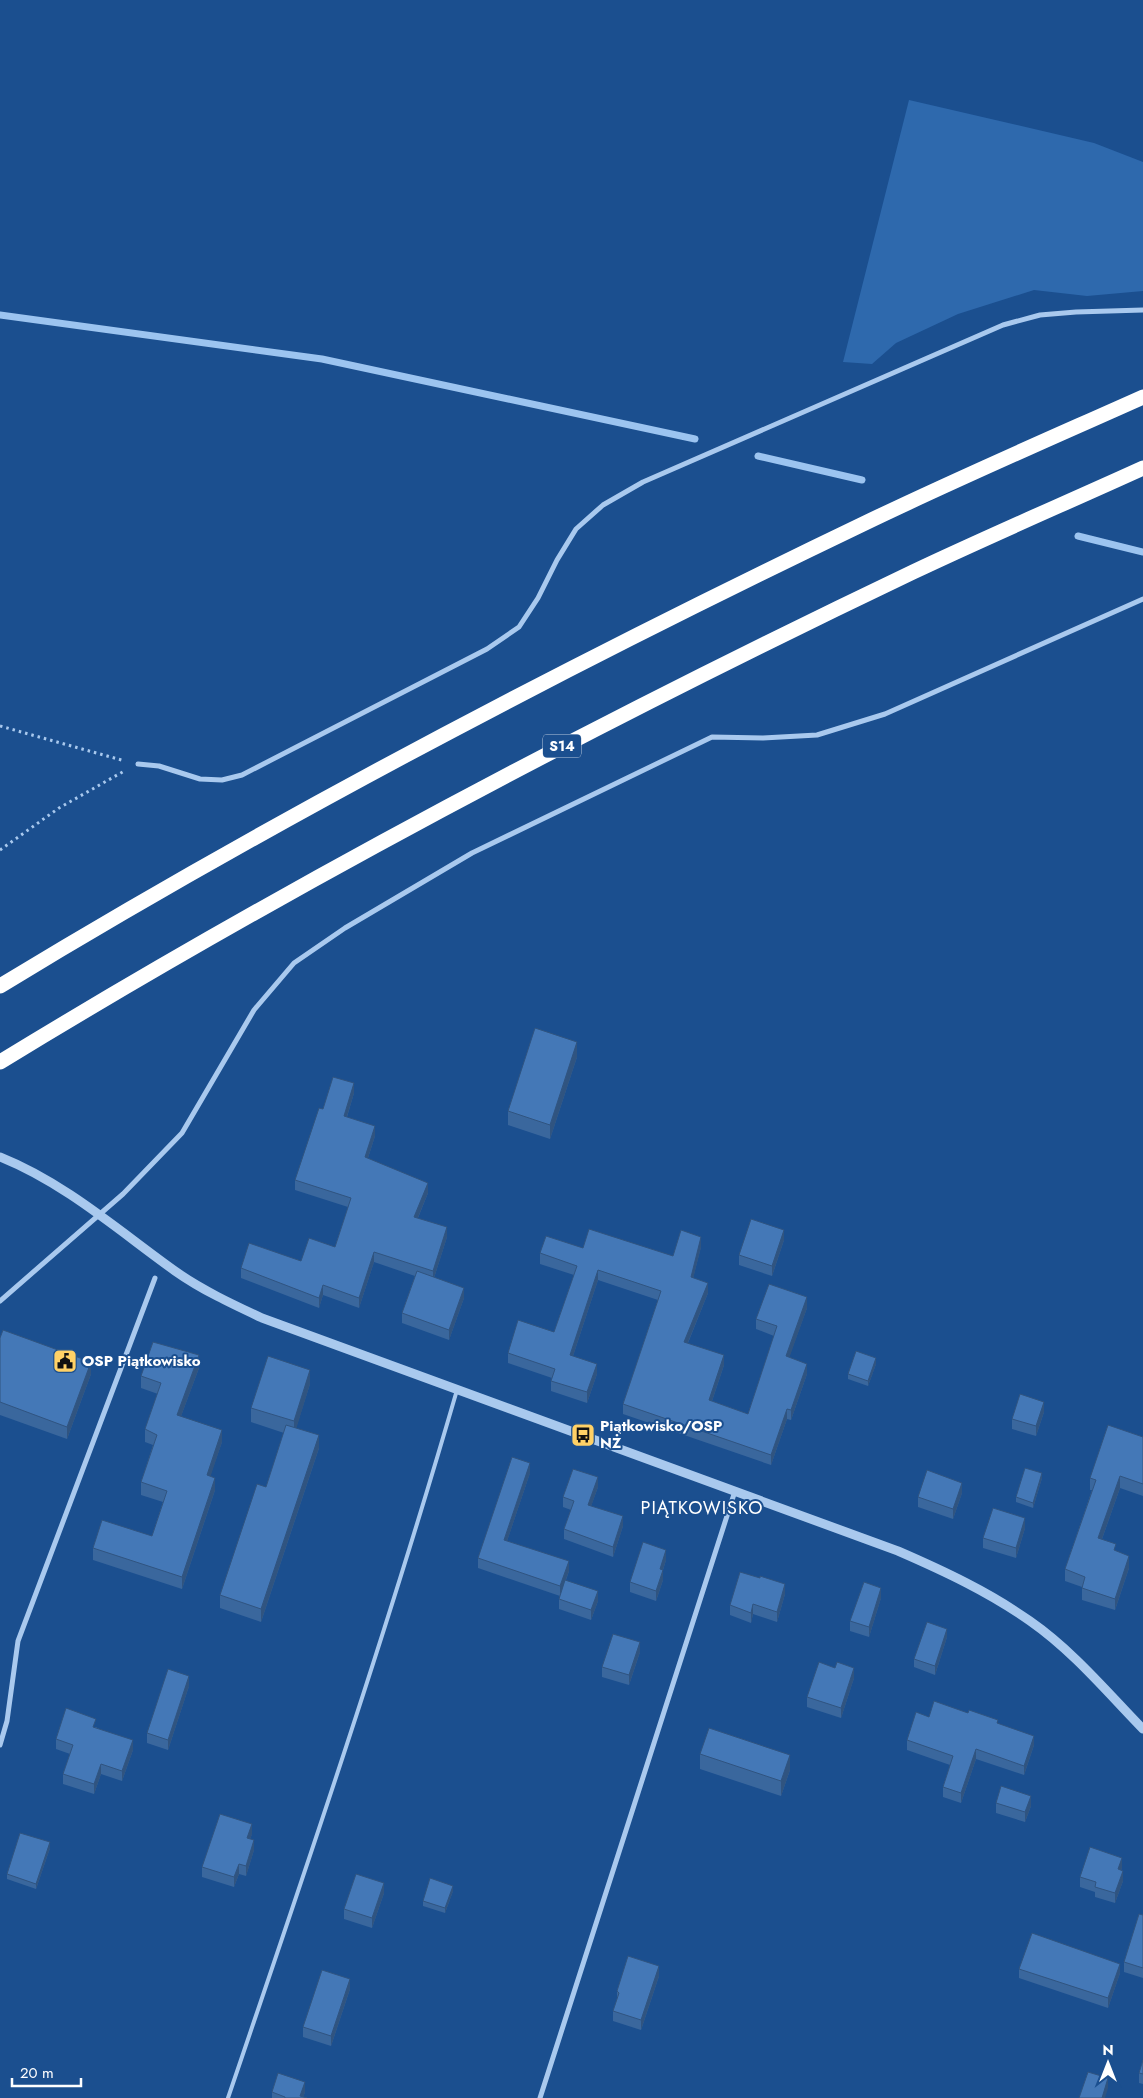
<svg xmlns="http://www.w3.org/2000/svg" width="1143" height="2098" font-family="Jost,sans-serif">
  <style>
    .green { fill: #2e69ad }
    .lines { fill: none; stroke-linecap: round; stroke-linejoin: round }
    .stream { stroke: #9cc4f0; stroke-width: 7 }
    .path { stroke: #a9c9ee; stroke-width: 3; stroke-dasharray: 2.5 4; stroke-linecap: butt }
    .service { stroke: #a9c9ee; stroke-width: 4 }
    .minor { stroke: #a9c9ee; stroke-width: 5 }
    .tertiary { stroke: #a9c9ee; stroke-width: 9 }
    .motorway { stroke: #fff; stroke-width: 15 }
    .wall { fill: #3a679d }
    .shaded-wall { fill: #305480 }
    .building { fill: #4478b7; stroke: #305480 }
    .labels { text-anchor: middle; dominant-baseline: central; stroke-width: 4; stroke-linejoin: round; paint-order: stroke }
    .shield { fill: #1b4f8f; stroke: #bbcadd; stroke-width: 1 }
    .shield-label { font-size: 14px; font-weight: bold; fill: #fff }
    .poi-label { font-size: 15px; font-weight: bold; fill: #fff; stroke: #1b4f8f; text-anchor: start }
    .quarter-label { font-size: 18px; letter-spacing: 1px; fill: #fff; stroke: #1b4f8f }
  </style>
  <rect width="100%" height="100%" fill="#1b4f8f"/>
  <path class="green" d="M909,100L1094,143L1143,162V291L1087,296L1034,290L958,314L896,343L872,364L843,362Z"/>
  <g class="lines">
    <g class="stream">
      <path d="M0,315L322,359L695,439"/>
      <path d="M758,456L862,480"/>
      <path d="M1078,536L1143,552"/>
    </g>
    <g class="path">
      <path d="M0,726L125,761"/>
      <path d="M0,850L59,808L126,770"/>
    </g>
    <path class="service" d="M228,2098C308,1863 388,1628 457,1390"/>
    <g class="minor">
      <path d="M138,764L159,766L200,779L222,780L242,775L487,649L519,627L538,598L557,560L576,529L603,505L643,482L1003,325L1040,315L1076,312L1143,310"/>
      <path d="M0,1301L123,1194L182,1133L254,1010L294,963L345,928L472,853L712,737L763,738L817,735L885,714L1143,599"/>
      <path d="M0,1745L7,1721L18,1641L155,1278"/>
      <path d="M540,2098L735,1491"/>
    </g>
    <path class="tertiary" d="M0,1157C65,1183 119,1231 175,1271C202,1290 232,1304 262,1318L898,1551C944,1571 989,1592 1030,1621C1073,1651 1107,1692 1143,1729"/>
    <g class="motorway">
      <path d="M0,986C278,817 567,666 861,525C954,480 1049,439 1143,397"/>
      <path d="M0,1062C295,882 601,721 913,572C989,536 1066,503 1143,468"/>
    </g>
  </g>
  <g class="wall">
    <path d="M577,1057L550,1139L508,1125V1111Z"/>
    <path d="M354,1093L347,1117L375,1136L368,1158L428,1193L418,1218L447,1237L434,1278L464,1298L449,1340L402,1323V1313L415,1276L374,1262L359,1308L323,1295L319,1308L241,1278V1268L301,1261L335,1247L348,1207L295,1190V1180L323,1109Z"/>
    <path d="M784,1240L772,1276L739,1265V1255Z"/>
    <path d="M701,1247L693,1278L708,1293L688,1343L724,1365L712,1401L748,1414L774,1336L756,1329V1319L807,1308L789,1357L807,1374L791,1420L787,1419L771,1465L623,1414V1404L658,1300L598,1280L573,1356L597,1374L587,1403L551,1391V1381L552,1378L508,1363V1353L554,1332L574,1275L540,1264V1253L583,1248L673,1256Z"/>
    <path d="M0,1338L91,1374L67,1439L0,1415Z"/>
    <path d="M876,1364L868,1386L848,1379V1374Z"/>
    <path d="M199,1368L181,1416L222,1442L210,1476L215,1490L182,1589L93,1560V1548L152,1536L163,1502L141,1495V1482L153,1445L145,1442V1429L158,1394L141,1388V1376Z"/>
    <path d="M310,1384L296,1428L319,1448L261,1622L220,1608V1595L266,1487L284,1433L251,1422V1408Z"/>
    <path d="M1044,1412L1036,1436L1012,1429V1419Z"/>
    <path d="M1143,1437V1496L1120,1488L1102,1539L1116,1551L1129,1568L1115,1610L1082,1600V1587L1065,1581V1569L1092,1490H1090V1478Z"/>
    <path d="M530,1473L507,1541L569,1571L566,1580L598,1601L591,1620L559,1609V1599L560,1596L478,1568V1558Z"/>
    <path d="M1042,1478L1033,1508L1016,1502V1497Z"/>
    <path d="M598,1487L591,1506L623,1526L613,1557L564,1539V1529L571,1510L563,1507V1497Z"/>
    <path d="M962,1493L953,1519L918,1507V1497Z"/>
    <path d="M1025,1528L1016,1558L983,1548V1538Z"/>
    <path d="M666,1560L663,1570V1580L656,1601L630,1592V1582Z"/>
    <path d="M785,1594L777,1622L753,1614L751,1623L730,1615V1605Z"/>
    <path d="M881,1598L869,1637L850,1631V1621Z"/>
    <path d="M947,1637L935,1675L914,1667V1659Z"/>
    <path d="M640,1652L629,1685L602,1677V1667Z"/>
    <path d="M854,1678L841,1718L807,1707V1697Z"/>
    <path d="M189,1686L168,1750L147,1743V1733Z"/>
    <path d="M929,1717L998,1724L1034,1745L1024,1775L976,1759L961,1803L943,1797V1787L950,1765L907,1750V1740Z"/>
    <path d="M96,1727L133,1750L122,1781L101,1774L94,1794L63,1784V1774L70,1754L56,1749V1739Z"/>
    <path d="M700,1754L790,1770L781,1796L700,1769Z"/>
    <path d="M996,1803L1031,1806L1025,1822L996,1813Z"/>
    <path d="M252,1834L250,1839L254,1850L246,1876L239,1874L234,1887L202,1877V1867Z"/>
    <path d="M50,1848L36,1889L7,1879V1874Z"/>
    <path d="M1122,1868L1121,1870L1123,1881L1115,1903L1095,1897V1892L1080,1887V1877Z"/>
    <path d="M453,1891L445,1913L423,1906V1901Z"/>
    <path d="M384,1893L372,1928L344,1919V1909Z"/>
    <path d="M1143,1915V1978L1124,1972V1962Z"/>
    <path d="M1019,1969L1120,1973L1108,2008L1019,1978Z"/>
    <path d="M659,1976L641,2030L613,2021V2011L617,2001V1991Z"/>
    <path d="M350,1989L331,2046L303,2037V2027Z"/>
    <path d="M1143,2060V2084L1139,2083V2073Z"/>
    <path d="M272,2092H305L303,2097L307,2098H272Z"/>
  </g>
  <g class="shaded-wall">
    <path d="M577,1042V1057L550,1139V1125Z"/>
    <path d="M354,1083V1093L344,1126V1116Z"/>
    <path d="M375,1126V1136L365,1167V1157Z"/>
    <path d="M428,1183V1193L414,1227V1217Z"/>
    <path d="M447,1227V1237L433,1281V1271Z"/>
    <path d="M784,1230V1240L772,1276V1266Z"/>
    <path d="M701,1237V1247L691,1287V1277Z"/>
    <path d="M374,1252V1262L359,1308V1298Z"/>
    <path d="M598,1270V1280L570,1365V1355Z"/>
    <path d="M708,1283V1293L684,1352V1342Z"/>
    <path d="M323,1285V1295L319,1308V1298Z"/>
    <path d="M464,1288V1298L449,1340V1330Z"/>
    <path d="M807,1297V1308L786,1367V1356Z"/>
    <path d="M199,1355V1368L177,1427V1415Z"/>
    <path d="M724,1355V1365L709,1410V1400Z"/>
    <path d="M876,1358V1364L868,1386V1381Z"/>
    <path d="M91,1362V1374L67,1439V1427Z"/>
    <path d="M597,1364V1374L587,1403V1392Z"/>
    <path d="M807,1364V1374L791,1420V1410Z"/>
    <path d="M310,1370V1384L294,1436V1421Z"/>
    <path d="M1044,1402V1412L1036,1436V1426Z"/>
    <path d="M787,1409V1419L771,1465V1455Z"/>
    <path d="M222,1430V1442L207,1487V1475Z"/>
    <path d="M319,1435V1448L261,1622V1609Z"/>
    <path d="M530,1463V1473L504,1550V1540Z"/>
    <path d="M1042,1473V1478L1033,1508V1503Z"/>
    <path d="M1120,1476V1488L1098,1550V1538Z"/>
    <path d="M598,1477V1487L588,1515V1505Z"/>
    <path d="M215,1478V1490L182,1589V1577Z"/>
    <path d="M962,1483V1493L953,1519V1509Z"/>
    <path d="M623,1516V1526L613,1557V1547Z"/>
    <path d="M1025,1518V1528L1016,1558V1548Z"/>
    <path d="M666,1550V1560L660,1579V1569Z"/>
    <path d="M1129,1556V1568L1115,1610V1599Z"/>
    <path d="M569,1561V1571L560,1596V1586Z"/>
    <path d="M663,1570V1580L656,1601V1591Z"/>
    <path d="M785,1584V1594L777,1622V1612Z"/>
    <path d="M881,1588V1598L869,1637V1627Z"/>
    <path d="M598,1591V1601L591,1620V1610Z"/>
    <path d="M753,1604V1614L751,1623V1613Z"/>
    <path d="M947,1629V1637L935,1675V1666Z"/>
    <path d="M640,1642V1652L629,1685V1675Z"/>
    <path d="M854,1668V1678L841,1718V1708Z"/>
    <path d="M189,1676V1686L168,1750V1740Z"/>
    <path d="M1034,1736V1745L1024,1775V1766Z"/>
    <path d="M133,1740V1750L122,1781V1771Z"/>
    <path d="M976,1749V1759L961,1803V1793Z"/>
    <path d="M790,1755V1770L781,1796V1781Z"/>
    <path d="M101,1764V1774L94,1794V1784Z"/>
    <path d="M1031,1796V1806L1025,1822V1812Z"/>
    <path d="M252,1824V1834L247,1848V1838Z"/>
    <path d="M254,1840V1850L246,1876V1866Z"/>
    <path d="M50,1842V1848L36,1889V1884Z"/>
    <path d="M1122,1858V1868L1118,1879V1869Z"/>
    <path d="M239,1864V1874L234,1887V1877Z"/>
    <path d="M1123,1871V1881L1115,1903V1893Z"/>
    <path d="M384,1883V1893L372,1928V1918Z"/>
    <path d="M453,1886V1891L445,1913V1908Z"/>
    <path d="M1120,1964V1973L1108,2008V1998Z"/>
    <path d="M659,1966V1976L641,2030V2020Z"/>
    <path d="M350,1979V1989L331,2046V2036Z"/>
    <path d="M1108,2078V2088L1105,2098H1102Z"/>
    <path d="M305,2082V2092L303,2098L300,2096Z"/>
  </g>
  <g class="building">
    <path d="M535,1028L577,1042L550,1125L508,1111Z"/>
    <path d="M333,1077L354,1083L344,1116L375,1126L365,1157L428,1183L414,1217L447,1227L433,1271L374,1252L359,1298L323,1285L319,1298L241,1268L249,1243L301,1261L309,1238L335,1247L351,1198L295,1180L319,1108L323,1109Z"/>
    <path d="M751,1219L784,1230L772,1266L739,1255Z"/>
    <path d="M589,1229L673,1256L681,1230L701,1237L691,1277L708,1283L684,1342L724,1355L709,1400L748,1414L777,1326L756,1319L769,1284L807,1297L786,1356L807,1364L791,1410L787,1409L771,1455L623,1404L661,1291L598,1270L570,1355L597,1364L587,1392L551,1381L555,1369L508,1353L518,1320L554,1332L577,1266L540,1253L546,1236L583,1248Z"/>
    <path d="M417,1271L464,1288L449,1330L402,1313Z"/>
    <path d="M3,1330L91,1362L67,1427L0,1402V1338Z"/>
    <path d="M153,1342L199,1355L177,1415L222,1430L207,1475L215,1478L182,1577L93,1548L102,1520L152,1536L167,1491L141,1482L157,1435L145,1429L161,1383L141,1376Z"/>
    <path d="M856,1351L876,1358L868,1381L848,1374Z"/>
    <path d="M268,1356L310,1370L294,1421L251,1408Z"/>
    <path d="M1020,1394L1044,1402L1036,1426L1012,1419Z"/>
    <path d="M286,1425L319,1435L261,1609L220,1595L257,1484L266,1487Z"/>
    <path d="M1108,1425L1143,1437V1484L1120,1476L1098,1538L1116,1544L1114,1550L1129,1556L1115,1599L1082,1588L1085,1577L1065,1569L1096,1480L1090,1478Z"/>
    <path d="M512,1457L530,1463L504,1540L569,1561L560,1586L478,1558Z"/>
    <path d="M1025,1468L1042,1473L1033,1503L1016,1497Z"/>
    <path d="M573,1469L598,1477L588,1505L623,1516L613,1547L564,1529L574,1501L563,1497Z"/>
    <path d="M927,1470L962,1483L953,1509L918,1497Z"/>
    <path d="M993,1508L1025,1518L1016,1548L983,1538Z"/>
    <path d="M643,1542L666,1550L660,1569L663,1570L656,1591L630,1582Z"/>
    <path d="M740,1572L760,1578V1576L785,1584L777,1612L753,1604L751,1613L730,1605Z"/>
    <path d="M565,1580L598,1591L591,1610L559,1599Z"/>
    <path d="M864,1582L881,1588L869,1627L850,1621Z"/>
    <path d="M927,1622L947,1629L935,1666L914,1659Z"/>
    <path d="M613,1634L640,1642L629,1675L602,1667Z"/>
    <path d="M819,1662L835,1668L837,1662L854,1668L841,1708L807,1697Z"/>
    <path d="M168,1669L189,1676L168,1740L147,1733Z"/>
    <path d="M934,1701L968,1713L969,1710L998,1720L997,1723L1034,1736L1024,1766L976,1749L961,1793L943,1787L953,1756L907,1740L916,1712L929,1717Z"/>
    <path d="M66,1708L96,1719L93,1727L133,1740L122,1771L101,1764L94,1784L63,1774L73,1745L56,1739Z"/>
    <path d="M709,1728L790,1755L781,1781L700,1754Z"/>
    <path d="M1001,1786L1031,1796L1025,1812L996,1803Z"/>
    <path d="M220,1814L252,1824L247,1838L254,1840L246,1866L239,1864L234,1877L202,1867Z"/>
    <path d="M20,1833L50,1842L36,1884L7,1874Z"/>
    <path d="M1090,1847L1122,1858L1118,1869L1123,1871L1115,1893L1095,1887L1096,1882L1080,1877Z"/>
    <path d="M356,1874L384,1883L372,1918L344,1909Z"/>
    <path d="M430,1878L453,1886L445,1908L423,1901Z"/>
    <path d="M1139,1914L1143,1915V1968L1124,1962Z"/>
    <path d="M1032,1933L1120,1964L1108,1998L1019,1969Z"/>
    <path d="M628,1956L659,1966L641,2020L613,2011L619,1993L617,1991Z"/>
    <path d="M322,1970L350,1979L331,2036L303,2027Z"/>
    <path d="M1143,2060V2074L1139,2073Z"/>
    <path d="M1088,2072L1108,2078L1102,2098H1079Z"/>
    <path d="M278,2073L305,2082L300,2096L307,2098H285V2097L272,2092Z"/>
  </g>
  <defs>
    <g id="civic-square" transform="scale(1.25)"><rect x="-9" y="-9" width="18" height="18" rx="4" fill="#ffd166" stroke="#1b4f8f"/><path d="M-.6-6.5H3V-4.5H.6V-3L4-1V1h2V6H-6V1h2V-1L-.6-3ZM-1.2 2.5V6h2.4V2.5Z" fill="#111"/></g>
    <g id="bus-square" transform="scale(1.25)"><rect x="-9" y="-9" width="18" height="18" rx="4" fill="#ffd166" stroke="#1b4f8f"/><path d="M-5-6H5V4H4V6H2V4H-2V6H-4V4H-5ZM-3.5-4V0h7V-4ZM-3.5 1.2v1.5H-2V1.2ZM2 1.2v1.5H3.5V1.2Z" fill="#111"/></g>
  </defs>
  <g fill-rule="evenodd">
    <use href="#civic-square" x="65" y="1361"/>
    <use href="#bus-square" x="583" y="1435"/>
  </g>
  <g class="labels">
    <rect class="shield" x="543" y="734.5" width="38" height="23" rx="4"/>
    <g class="shield-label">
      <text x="562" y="746">S14</text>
    </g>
    <g class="poi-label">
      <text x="82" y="1361">OSP Piątkowisko</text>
      <text x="600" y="1426">Piątkowisko/OSP<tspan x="600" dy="17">NŻ</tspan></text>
    </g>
    <g class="quarter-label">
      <text x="702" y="1508">PIĄTKOWISKO</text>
    </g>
  </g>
  <g transform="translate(1108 2063)" stroke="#1b4f8f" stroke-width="4" paint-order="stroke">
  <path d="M0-4L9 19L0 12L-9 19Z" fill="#ffffff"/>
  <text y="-8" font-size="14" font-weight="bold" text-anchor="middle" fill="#ffffff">N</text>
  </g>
  <path d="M12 2078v8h69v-8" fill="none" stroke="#ffffff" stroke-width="2.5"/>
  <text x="20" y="2078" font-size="15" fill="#ffffff" stroke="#1b4f8f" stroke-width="4" paint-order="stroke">20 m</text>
</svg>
